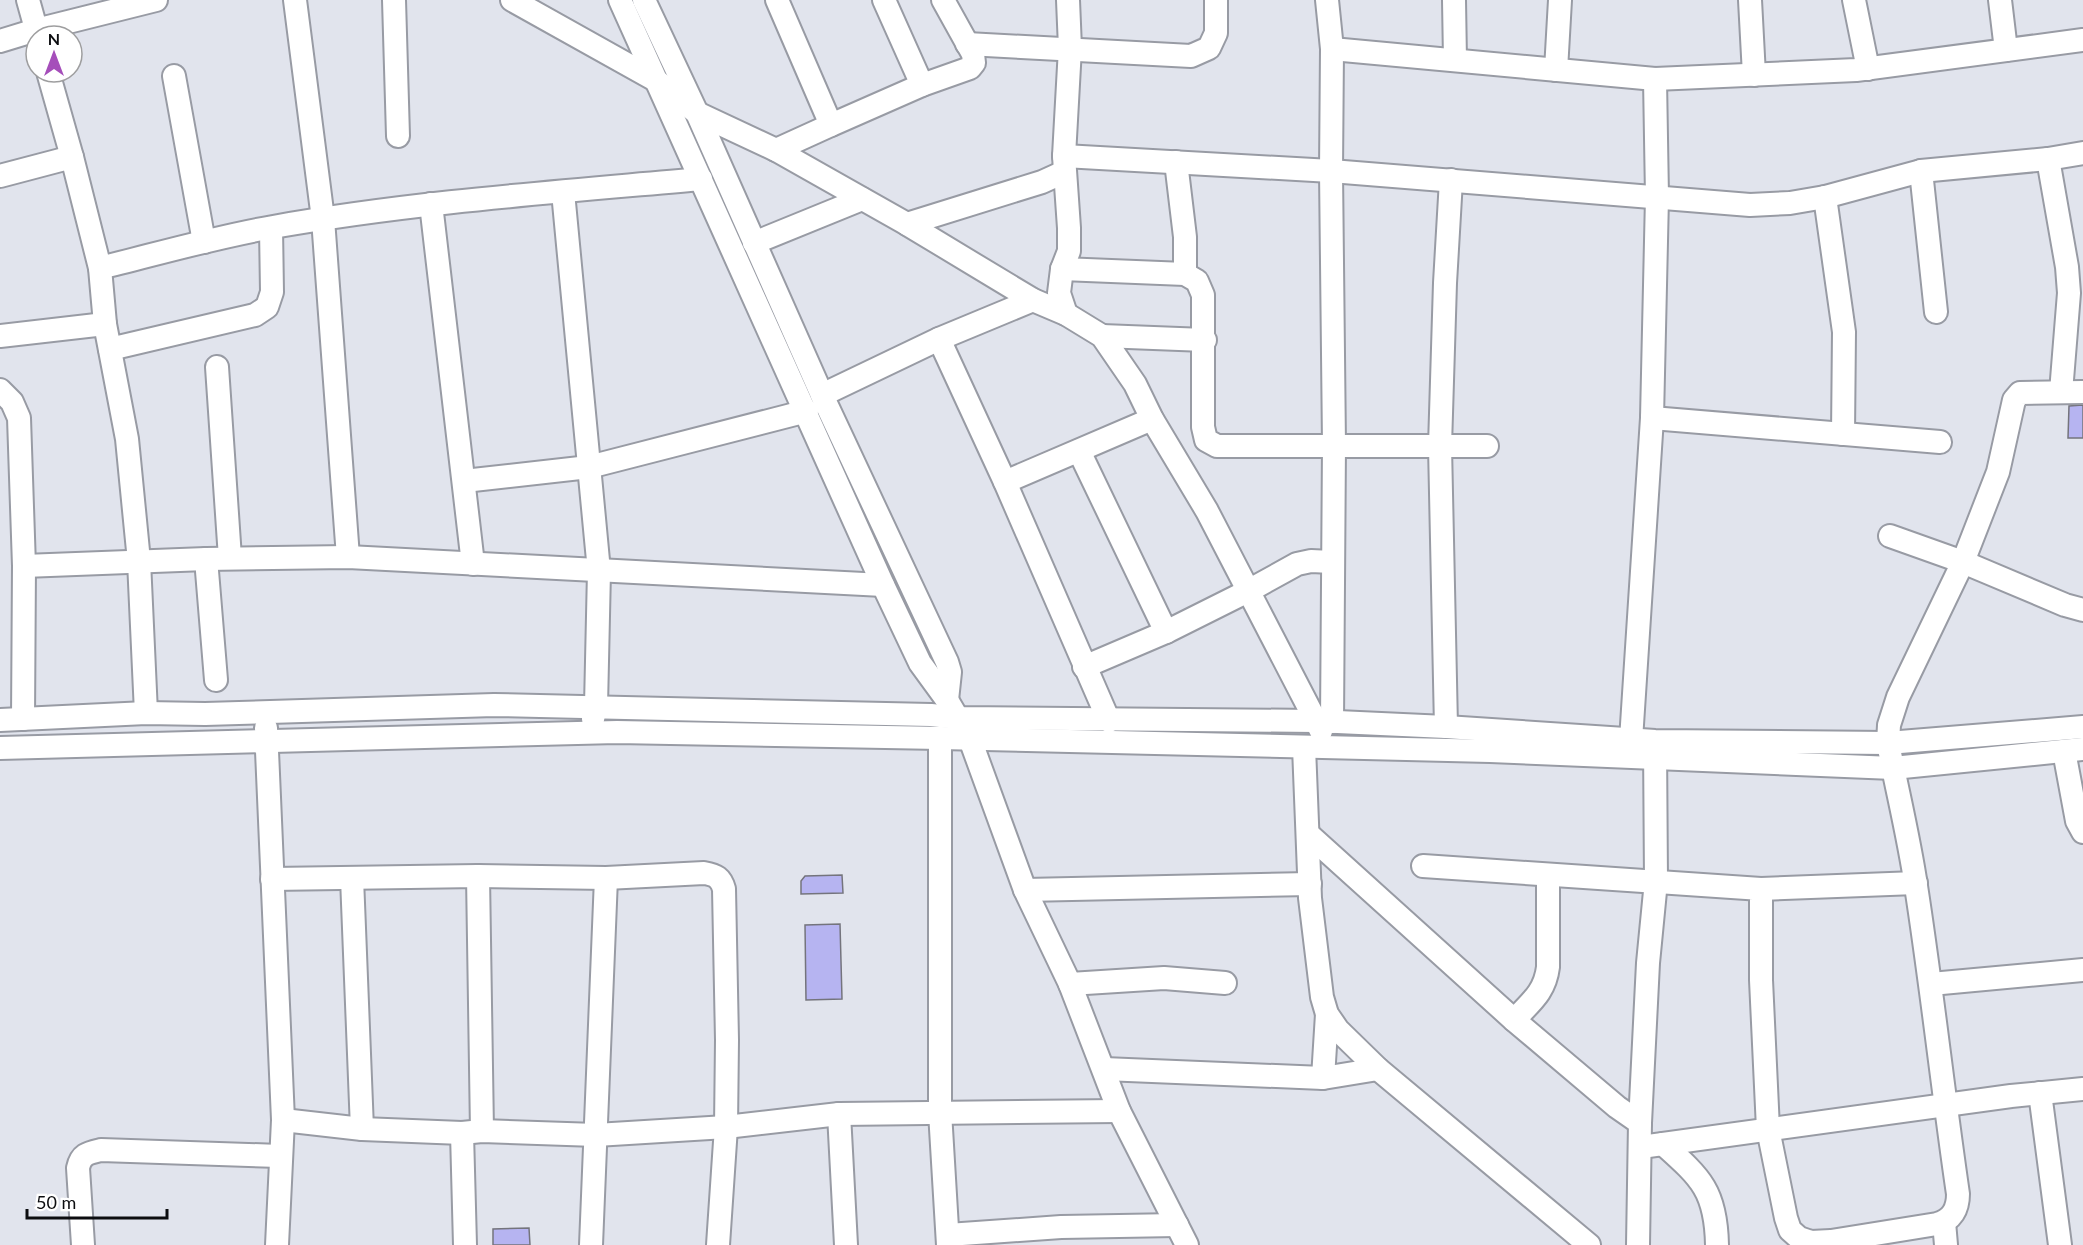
<svg xmlns="http://www.w3.org/2000/svg" width="2083" height="1245" font-family="Lato,sans-serif">
  <style>
    .building { fill: #b6b4f1; stroke: #74747c; stroke-width: 1.5 }
    .lines { fill: none; stroke-linecap: round; stroke-linejoin: round }
    .minor-casing { stroke: #989ba4; stroke-width: 26 }
    .minor { stroke: #fff; stroke-width: 22 }
  </style>
  <rect width="100%" height="100%" fill="#e1e4ed"/>
  <g class="building">
    <path d="M2083,405V438H2068L2069,406Z"/>
    <path d="M842,875L843,893L801,894V881L805,876Z"/>
    <path d="M840,924L842,999L806,1000L805,925Z"/>
    <path d="M529,1228L530,1245H493V1229Z"/>
  </g>
  <g class="lines">
    <g class="minor-casing">
      <g id="minor">
        <path d="M28,0L38,36"/>
        <path d="M295,0L323,219L348,557"/>
        <path d="M394,0L398,136"/>
        <path d="M512,0L657,81L697,113L776,150L907,224L1033,300L1066,314L1102,336L1135,384L1152,419L1207,511L1321,731"/>
        <path d="M620,0L883,585L920,663L947,700L970,739L1025,890L1070,984L1119,1111L1187,1245"/>
        <path d="M644,0L697,113L822,395L947,662L950,672L947,700"/>
        <path d="M777,0L831,125L922,85L970,68L974,63L973,54L943,0"/>
        <path d="M884,0L922,85"/>
        <path d="M1327,0L1332,49L1331,171L1334,445L1332,722"/>
        <path d="M1454,0L1455,60"/>
        <path d="M1750,0L1754,75"/>
        <path d="M1854,0L1868,69"/>
        <path d="M2000,0L2006,50"/>
        <path d="M0,41L36,30L156,0"/>
        <path d="M967,44L1191,56L1209,48L1216,33V0"/>
        <path d="M1332,49L1655,79L1856,70L2083,40"/>
        <path d="M1556,70L1560,0"/>
        <path d="M48,72L72,157L100,268L105,324L127,439L139,561L146,713"/>
        <path d="M174,76L204,242"/>
        <path d="M776,150L831,125"/>
        <path d="M1064,156L1331,171L1750,205L1790,203L1825,197L1921,171L2048,159L2083,153"/>
        <path d="M2048,159L2067,267L2069,293L2061,392"/>
        <path d="M1176,162L1185,237V274"/>
        <path d="M1921,171L1936,312"/>
        <path d="M0,176L72,157"/>
        <path d="M563,192L599,571L596,706L593,719"/>
        <path d="M1825,197L1844,332L1843,434"/>
        <path d="M431,204L473,564"/>
        <path d="M907,224L1042,182L1064,172"/>
        <path d="M754,243L862,199"/>
        <path d="M100,268C157,254 215,237 273,227C414,202 558,192 701,179"/>
        <path d="M1062,269L1185,274L1197,281L1203,295V427L1206,440L1217,446H1487"/>
        <path d="M1066,314L1059,293L1062,269L1069,251V228L1064,156L1070,48L1068,0"/>
        <path d="M0,336L105,324"/>
        <path d="M1102,336L1205,340"/>
        <path d="M939,339L1005,482L1109,721"/>
        <path d="M110,349L255,315L267,307L272,292L271,228"/>
        <path d="M217,367L230,558"/>
        <path d="M0,390L12,402L19,418L24,566L23,719"/>
        <path d="M822,395L939,339L1033,300"/>
        <path d="M1652,418L1940,442"/>
        <path d="M1079,451L1166,632"/>
        <path d="M464,481L589,467L807,411"/>
        <path d="M1005,482L1152,419"/>
        <path d="M1890,536L1963,562L2065,605L2083,610"/>
        <path d="M206,559L216,680"/>
        <path d="M24,566L206,559L348,557L883,585"/>
        <path d="M1084,667L1166,632L1250,590L1297,564L1311,561L1332,562"/>
        <path d="M0,720L146,713L205,714L494,705L931,715L959,718L1316,721L1446,727L1655,741L1888,743L2083,727"/>
        <path d="M1446,727L1440,446L1445,283L1451,180"/>
        <path d="M266,728L283,1120L277,1245"/>
        <path d="M940,738V1112L948,1245"/>
        <path d="M1631,740L1652,418L1657,197L1655,79"/>
        <path d="M1304,747L1310,898L1322,997L1327,1014L1338,1030L1378,1069L1589,1245"/>
        <path d="M0,748L617,732L940,738L1490,751L1893,768L2083,749"/>
        <path d="M2064,751L2077,821L2083,832"/>
        <path d="M1308,834L1514,1020L1617,1107L1640,1123"/>
        <path d="M1423,866L1761,889V980L1768,1129L1786,1218L1790,1230L1799,1238L1811,1242L1831,1241L1937,1224C1952,1220 1958,1209 1958,1194C1943,1092 1932,989 1916,886C1909,838 1897,790 1888,743L1889,725L1898,697L1963,562L1998,472L2014,400L2020,393L2083,392"/>
        <path d="M478,876L606,878L704,873C716,875 721,878 724,889L727,1040L726,1127L718,1245"/>
        <path d="M352,878L362,1129"/>
        <path d="M272,879L478,876L482,1131"/>
        <path d="M1761,889L1916,883"/>
        <path d="M1025,890L1310,884"/>
        <path d="M1070,984L1164,978L1225,983"/>
        <path d="M1931,984L2083,970"/>
        <path d="M1327,1014L1323,1078L1378,1069"/>
        <path d="M1514,1020C1531,1002 1545,992 1548,967V875"/>
        <path d="M1104,1069L1323,1078"/>
        <path d="M2040,1093L2060,1245"/>
        <path d="M839,1114L846,1245"/>
        <path d="M283,1120L362,1129L462,1133L482,1131L596,1135L726,1127L839,1114L1119,1111"/>
        <path d="M462,1133L465,1245"/>
        <path d="M1663,1144C1701,1178 1716,1191 1717,1245"/>
        <path d="M1641,1147L2011,1096L2083,1089"/>
        <path d="M1944,1222L1946,1245"/>
        <path d="M948,1235L1061,1227L1177,1225"/>
        <path d="M83,1245L78,1168C81,1154 88,1153 101,1150L280,1156"/>
        <path d="M591,1245L606,878"/>
        <path d="M1638,1245L1640,1123L1648,963L1656,881L1655,743"/>
      </g>
    </g>
    <use href="#minor" class="minor"/>
  </g>
  <g transform="translate(54 54)"><circle r="28" fill="#ffffff" stroke="#9e9e9f" stroke-width="1.5"/>
  <path d="M0-4.5L10 22L0 15L-10 22Z" fill="#a54eba"/>
  <text y="-9" font-size="16" font-weight="bold" text-anchor="middle" fill="#0c0d10">N</text>
  </g>
  <path d="M27 1209v9h140v-9" fill="none" stroke="#0c0d10" stroke-width="3"/>
  <text x="36" y="1209" font-size="18" fill="#0c0d10" stroke="#ffffff" stroke-width="4.5" paint-order="stroke">50 m</text>
</svg>
